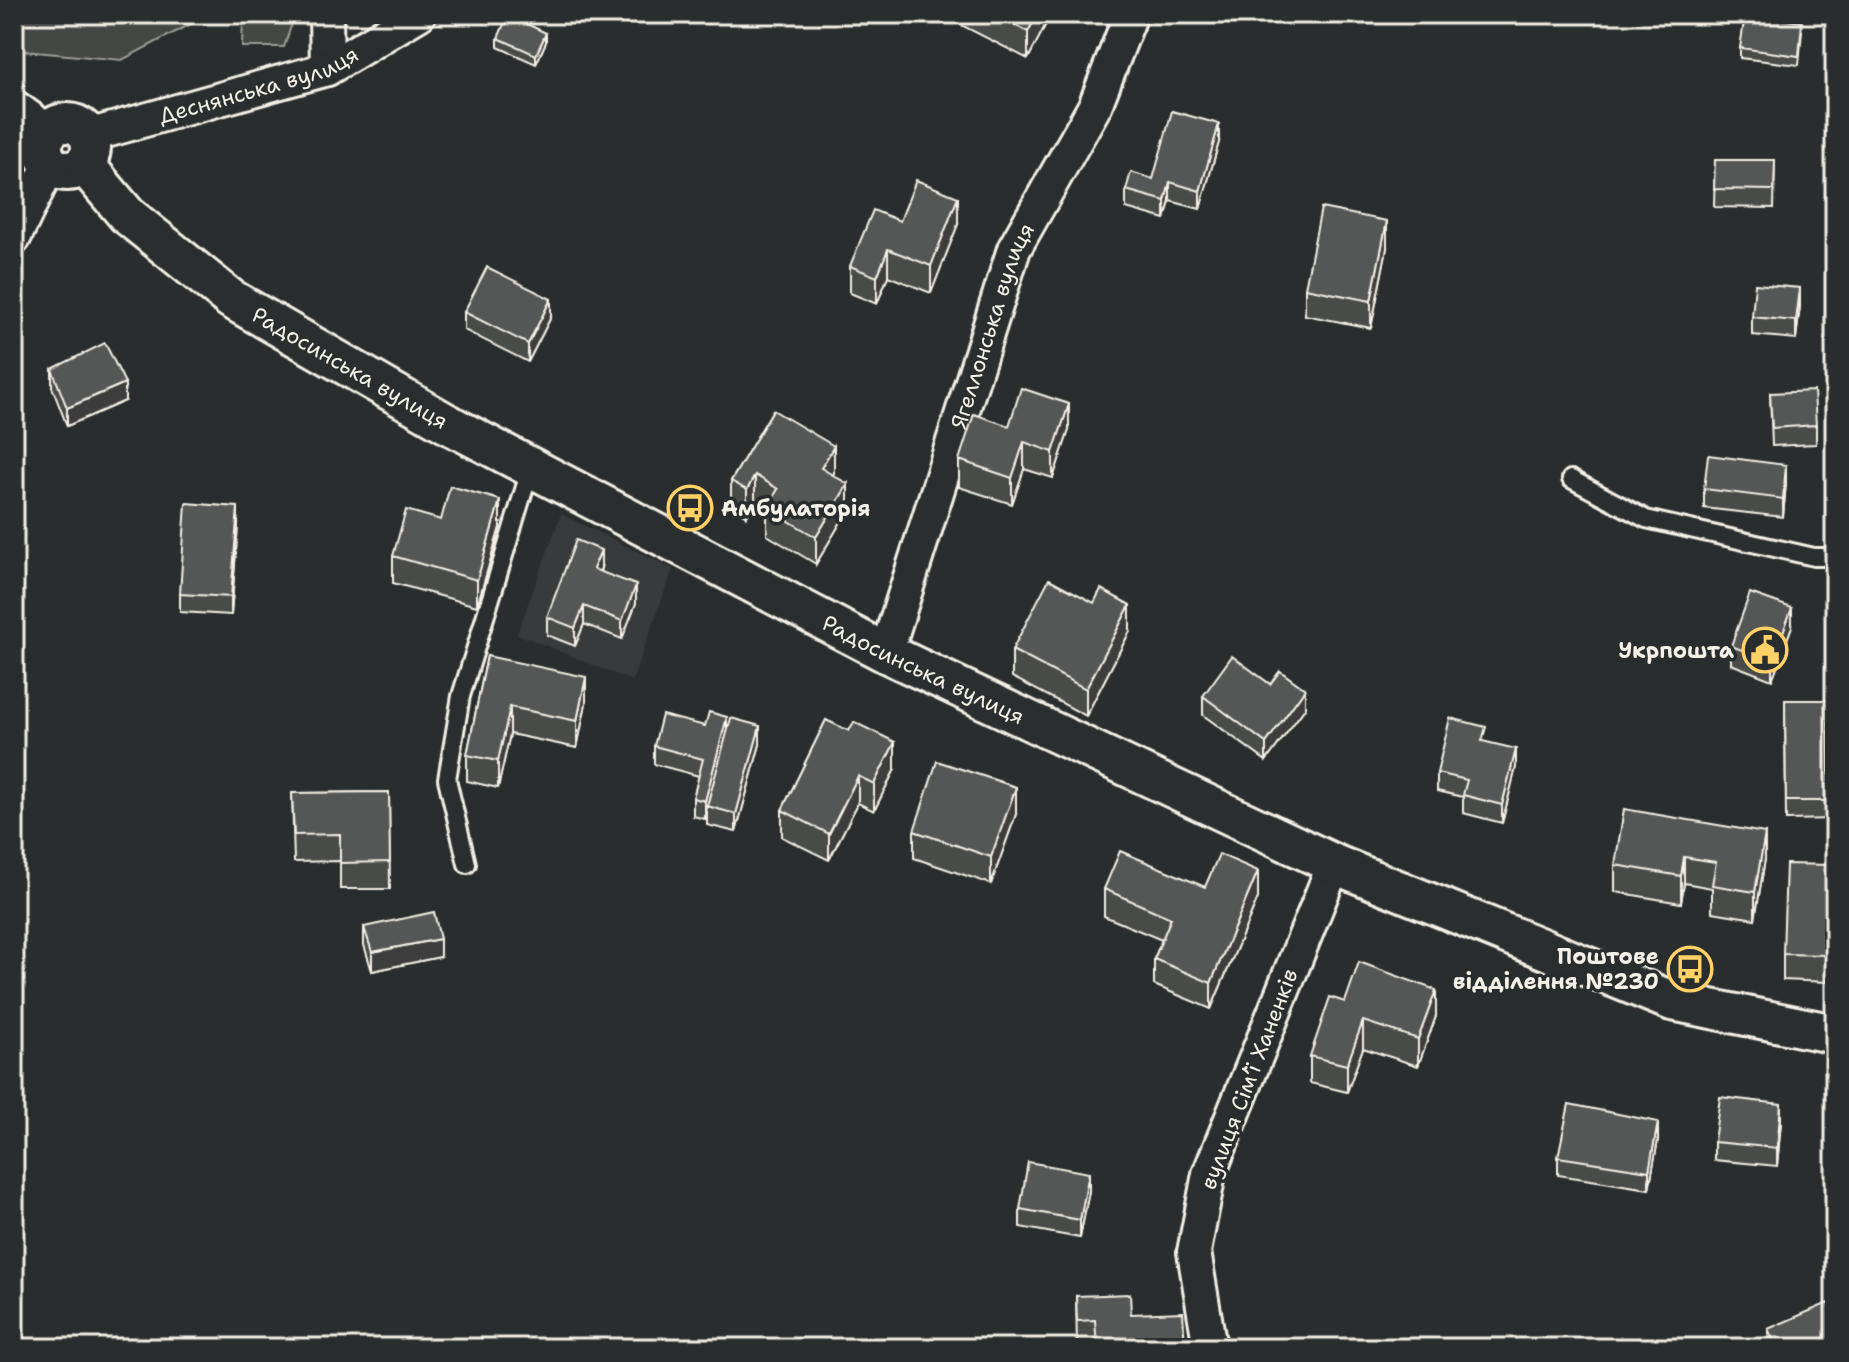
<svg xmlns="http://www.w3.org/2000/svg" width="1849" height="1362" font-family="'Shantell Sans',sans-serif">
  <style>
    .built { fill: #373a3a }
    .green { fill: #444645; stroke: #9c9c96; stroke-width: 2 }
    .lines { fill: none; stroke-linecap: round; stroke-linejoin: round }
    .service-casing { stroke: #f4f1e8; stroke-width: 22 }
    .minor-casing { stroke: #f4f1e8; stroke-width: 38 }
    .tertiary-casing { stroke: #f4f1e8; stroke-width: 44 }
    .service { stroke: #2a2d2e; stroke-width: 16 }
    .minor { stroke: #2a2d2e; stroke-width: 32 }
    .tertiary { stroke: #2a2d2e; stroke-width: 38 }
    .wall { fill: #494b4a; stroke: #f4f1e8; stroke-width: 2 }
    .shaded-wall { fill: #3c3d3c; stroke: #f4f1e8; stroke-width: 2 }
    .building { fill: #555756; stroke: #f4f1e8; stroke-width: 2 }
    .labels { text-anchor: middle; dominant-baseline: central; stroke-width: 7; stroke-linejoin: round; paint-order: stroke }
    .street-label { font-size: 22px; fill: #f4f1e8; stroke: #2a2d2e }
    .poi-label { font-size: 22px; font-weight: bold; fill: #f4f1e8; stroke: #2a2d2e; text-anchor: end }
  </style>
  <rect width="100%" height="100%" fill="#2a2d2e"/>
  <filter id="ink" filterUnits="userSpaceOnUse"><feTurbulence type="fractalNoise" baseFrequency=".0125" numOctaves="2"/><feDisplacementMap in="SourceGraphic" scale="16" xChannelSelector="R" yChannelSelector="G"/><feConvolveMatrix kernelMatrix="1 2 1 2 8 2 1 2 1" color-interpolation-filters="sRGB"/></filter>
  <g filter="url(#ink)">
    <path class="built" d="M561,514L673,569L632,681L517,634Z"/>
    <g class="green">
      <path d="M14,14H210L122,60L14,50Z"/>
      <path d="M243,14H295L284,47H242Z"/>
    </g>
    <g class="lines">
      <g class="service-casing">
        <g id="service">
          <path d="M1571,479L1646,519L1814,557H1835"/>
          <path d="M467,864L447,779L461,696L531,467"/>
        </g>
      </g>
      <g class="minor-casing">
        <g id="minor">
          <path d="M326,14L327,69"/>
          <path id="s1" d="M88,136L327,69L419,14"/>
          <path d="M14,238L50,164"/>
          <path id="s2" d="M886,653L1014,249L1095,106L1131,14"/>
          <path d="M1210,1348L1194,1252L1209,1174L1334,864"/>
        </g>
      </g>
      <g class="tertiary-casing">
        <g id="tertiary">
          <path d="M14,110L47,134"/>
          <circle cx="67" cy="147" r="24"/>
          <path id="s3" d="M84,164L127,215L231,299L448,424L886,653L1334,864L1672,1001L1835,1034"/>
        </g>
      </g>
      <use href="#service" class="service"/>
      <use href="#minor" class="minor"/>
      <use href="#tertiary" class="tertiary"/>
    </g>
    <g class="wall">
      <path d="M961,14H1051L1028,59L961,25Z"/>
      <path d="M1233,14H1269L1266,25L1233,17Z"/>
      <path d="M1802,31L1799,65L1740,58V48Z"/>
      <path d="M498,38L546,42L536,64L498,47Z"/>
      <path d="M1219,142L1200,209L1170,201L1165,219L1126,208V190L1153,179Z"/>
      <path d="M1715,160H1775L1774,208L1714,207Z"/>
      <path d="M900,221L958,224L931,293L888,276L877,304L850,293V266Z"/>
      <path d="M1387,248L1371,328L1305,315V288Z"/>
      <path d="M1800,306L1796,339L1752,335V317Z"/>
      <path d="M464,312L551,317L528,362L464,330Z"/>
      <path d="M52,369L125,401L67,426L52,387Z"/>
      <path d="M1770,393L1816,425V444L1772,446Z"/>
      <path d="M773,410L834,473L832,475L848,510L816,564L767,535V509L755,502L747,516L731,507V481Z"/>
      <path d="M1009,426L1069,430L1053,478L1024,469L1012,504L959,487V460Z"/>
      <path d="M1786,483L1783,517L1704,508V489Z"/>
      <path d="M441,520L500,527L477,606L393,583V556Z"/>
      <path d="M238,525L231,615L180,612V594Z"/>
      <path d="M601,568L600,571L636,603L622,639L584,624L575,646L547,635V617Z"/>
      <path d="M1792,626L1772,680L1731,664V646Z"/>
      <path d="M1130,631L1086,716L1012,677V650Z"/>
      <path d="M487,656L586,703L577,748L510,734L498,788L467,781V755Z"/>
      <path d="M1203,696L1305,708L1266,761L1203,715Z"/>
      <path d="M1785,700L1829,782H1835V913H1829L1827,982L1783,980V954L1831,865L1833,819L1786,820Z"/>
      <path d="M826,720L895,769L874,811L858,803L829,860L782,837V810Z"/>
      <path d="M727,731L760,744L736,832L707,825V811L705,819L693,816V798L699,776L654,764V746Z"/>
      <path d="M1486,742L1516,767L1502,823L1463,813V797L1437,791V773Z"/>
      <path d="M389,792L390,889H340V861L294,862L292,793Z"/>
      <path d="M1016,814L991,884L914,858V831Z"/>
      <path d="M1765,833V859L1755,919L1712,912V888L1684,883L1681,903L1615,892V865Z"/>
      <path d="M1205,887L1258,898L1211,1009L1154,985V959L1162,940L1104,916V889Z"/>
      <path d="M364,927L440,957L372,971L364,945Z"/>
      <path d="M1345,1002L1436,1016L1418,1066L1363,1048L1347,1092L1310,1083V1056Z"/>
      <path d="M1781,1122L1777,1166L1714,1160V1142Z"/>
      <path d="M1658,1140L1649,1189L1558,1175V1157Z"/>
      <path d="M1089,1191L1080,1238L1020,1227V1209Z"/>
      <path d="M1076,1296L1131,1314L1185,1348H1077Z"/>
      <path d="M1768,1329L1835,1348H1769Z"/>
    </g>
    <g class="shaded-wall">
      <path d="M1037,14H1051L1028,59V32Z"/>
      <path d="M546,33V42L536,64V55Z"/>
      <path d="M1219,124V142L1200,209V191Z"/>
      <path d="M1170,182V201L1165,219V201Z"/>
      <path d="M958,197V224L931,293V266Z"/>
      <path d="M1387,221V248L1371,328V301Z"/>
      <path d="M888,249V276L877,304V277Z"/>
      <path d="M1800,288V306L1796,339V321Z"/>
      <path d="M551,299V317L528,362V344Z"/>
      <path d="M125,383V401L67,426V408Z"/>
      <path d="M1069,404V430L1053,478V452Z"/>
      <path d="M1024,442V469L1012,504V478Z"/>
      <path d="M834,446V473L821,495V468Z"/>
      <path d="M1786,465V483L1783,517V499Z"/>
      <path d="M755,475V502L747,516V490Z"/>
      <path d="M848,484V510L816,564V537Z"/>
      <path d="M500,500V527L477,606V580Z"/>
      <path d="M238,507V525L231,615V597Z"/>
      <path d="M601,550V568L593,587V569Z"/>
      <path d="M636,585V603L622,639V621Z"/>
      <path d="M1130,605V631L1086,716V689Z"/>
      <path d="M584,606V624L575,646V628Z"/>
      <path d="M1792,608V626L1772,680V661Z"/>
      <path d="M586,677V703L577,748V721Z"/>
      <path d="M1305,689V708L1266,761V743Z"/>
      <path d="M510,707V734L498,788V761Z"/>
      <path d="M727,717V735L707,806L705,819V801Z"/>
      <path d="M760,726V744L736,832V814Z"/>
      <path d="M895,742V769L874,811V784Z"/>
      <path d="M1516,749V767L1502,823V805Z"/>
      <path d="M858,776V803L829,860V834Z"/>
      <path d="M1016,787V814L991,884V857Z"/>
      <path d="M1765,833V859L1755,919V892Z"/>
      <path d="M1684,857V883L1681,903V876Z"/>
      <path d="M1258,871V898L1211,1009V983Z"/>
      <path d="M440,939V957L372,971V952Z"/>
      <path d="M1436,990V1016L1418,1066V1039Z"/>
      <path d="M1363,1021V1048L1347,1092V1065Z"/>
      <path d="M1781,1104V1122L1777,1166V1148Z"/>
      <path d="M1658,1122V1140L1649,1189V1171Z"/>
      <path d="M1089,1173V1191L1080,1238V1220Z"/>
    </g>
    <g class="building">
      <path d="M993,14H1037L1028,32Z"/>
      <path d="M508,15L546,33L536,55L498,38Z"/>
      <path d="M1745,15L1802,22L1799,56L1740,48Z"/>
      <path d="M1172,111L1219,124L1200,191L1170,182L1165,201L1126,190L1131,172L1153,179Z"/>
      <path d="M1715,160H1775L1774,190L1714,189Z"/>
      <path d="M916,180L958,197L931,266L888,249L877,277L850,266L873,210L900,221Z"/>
      <path d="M1321,208L1387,221L1371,301L1305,288Z"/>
      <path d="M487,267L551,299L528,344L464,312Z"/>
      <path d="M1755,284L1800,288L1796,321L1752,317Z"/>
      <path d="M105,343L125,383L67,408L52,369Z"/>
      <path d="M1021,388L1069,404L1053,452L1024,442L1012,478L959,460L974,414L1009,426Z"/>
      <path d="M1814,391L1816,425L1772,428L1770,393Z"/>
      <path d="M773,410L834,446L821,468L848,484L816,537L767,508L778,489L755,475L747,490L731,481Z"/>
      <path d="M1708,455L1786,465L1783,499L1704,489Z"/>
      <path d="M450,486L500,500L477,580L393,556L406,510L441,520Z"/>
      <path d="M186,503L238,507L231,597L180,594Z"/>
      <path d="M576,540L601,550L593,569L636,585L622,621L584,606L575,628L547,617Z"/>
      <path d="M1049,579L1094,603L1101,589L1130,605L1086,689L1012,650Z"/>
      <path d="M1750,593L1792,608L1772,661L1731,646Z"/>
      <path d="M487,656L586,677L577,721L510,707L498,761L467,755Z"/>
      <path d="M1232,656L1270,684L1280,671L1305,689L1266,743L1203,696Z"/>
      <path d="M1785,700H1828L1829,782H1835V801H1786Z"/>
      <path d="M709,712L727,717L705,801L693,798L703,759L654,746L662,715L705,726Z"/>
      <path d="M731,718L760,726L736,814L707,806Z"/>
      <path d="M1450,718L1486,727L1482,741L1516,749L1502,805L1463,795L1467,780L1437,773Z"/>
      <path d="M826,720L849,731L854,722L895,742L874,784L858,776L829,834L782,810Z"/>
      <path d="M937,761L1016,787L991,857L914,831Z"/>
      <path d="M389,792L390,862L340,863V834L294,835L292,793Z"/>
      <path d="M1624,809L1765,833L1755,892L1712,885L1716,862L1684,857L1681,876L1615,865Z"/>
      <path d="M1833,813H1835V887L1829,886L1827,955L1783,954L1786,864L1831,865Z"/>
      <path d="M1120,851L1205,887L1219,854L1258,871L1211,983L1154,959L1171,918L1104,889Z"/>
      <path d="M434,912L440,939L372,952L364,927Z"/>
      <path d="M1359,962L1436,990L1418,1039L1363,1021L1347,1065L1310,1056L1330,997L1345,1002Z"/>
      <path d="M1720,1097L1781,1104L1777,1148L1714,1142Z"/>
      <path d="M1569,1104L1658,1122L1649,1171L1558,1157Z"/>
      <path d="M1028,1162L1089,1173L1080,1220L1020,1209Z"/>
      <path d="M1130,1294L1131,1314L1183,1312L1185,1348H1097L1095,1320L1077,1321L1076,1296Z"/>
      <path d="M1828,1303L1835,1319V1348H1777L1768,1329Z"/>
    </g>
  </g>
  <defs>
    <g id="bus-ring" transform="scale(2.3)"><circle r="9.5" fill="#2a2d2e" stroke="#ffd166" stroke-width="1.5"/><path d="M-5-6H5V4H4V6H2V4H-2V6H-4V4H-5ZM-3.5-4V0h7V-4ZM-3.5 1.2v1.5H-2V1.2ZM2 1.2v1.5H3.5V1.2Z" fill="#ffd166"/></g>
    <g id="civic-ring" transform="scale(2.3)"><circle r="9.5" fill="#2a2d2e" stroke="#ffd166" stroke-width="1.5"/><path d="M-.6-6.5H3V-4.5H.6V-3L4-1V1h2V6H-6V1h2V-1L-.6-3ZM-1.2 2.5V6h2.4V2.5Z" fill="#ffd166"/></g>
  </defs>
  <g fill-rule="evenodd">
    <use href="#bus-ring" x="690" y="508"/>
    <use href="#civic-ring" x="1765" y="650"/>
    <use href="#bus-ring" x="1690" y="969"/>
  </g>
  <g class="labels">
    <g class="street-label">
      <text stroke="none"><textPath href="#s1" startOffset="178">Деснянська вулиця</textPath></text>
      <text stroke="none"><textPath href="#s2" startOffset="344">Ягеллонська вулиця</textPath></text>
      <text stroke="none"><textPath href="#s3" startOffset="338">Радосинська вулиця</textPath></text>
      <text stroke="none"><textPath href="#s3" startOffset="986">Радосинська вулиця</textPath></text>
      <text transform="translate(1249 1079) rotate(-69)">вулиця Сімʼї Ханенків</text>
    </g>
    <g class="poi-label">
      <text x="721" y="508" text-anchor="start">Амбулаторія</text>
      <text x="1734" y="650">Укрпошта</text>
      <text x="1659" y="956">Поштове<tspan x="1659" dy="25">відділення №230</tspan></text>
    </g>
  </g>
  <rect width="1849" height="1362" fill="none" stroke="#2a2d2e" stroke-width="48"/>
  <rect x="24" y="24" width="1801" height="1314" fill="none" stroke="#f4f1e8" stroke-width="3" filter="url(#ink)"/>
</svg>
